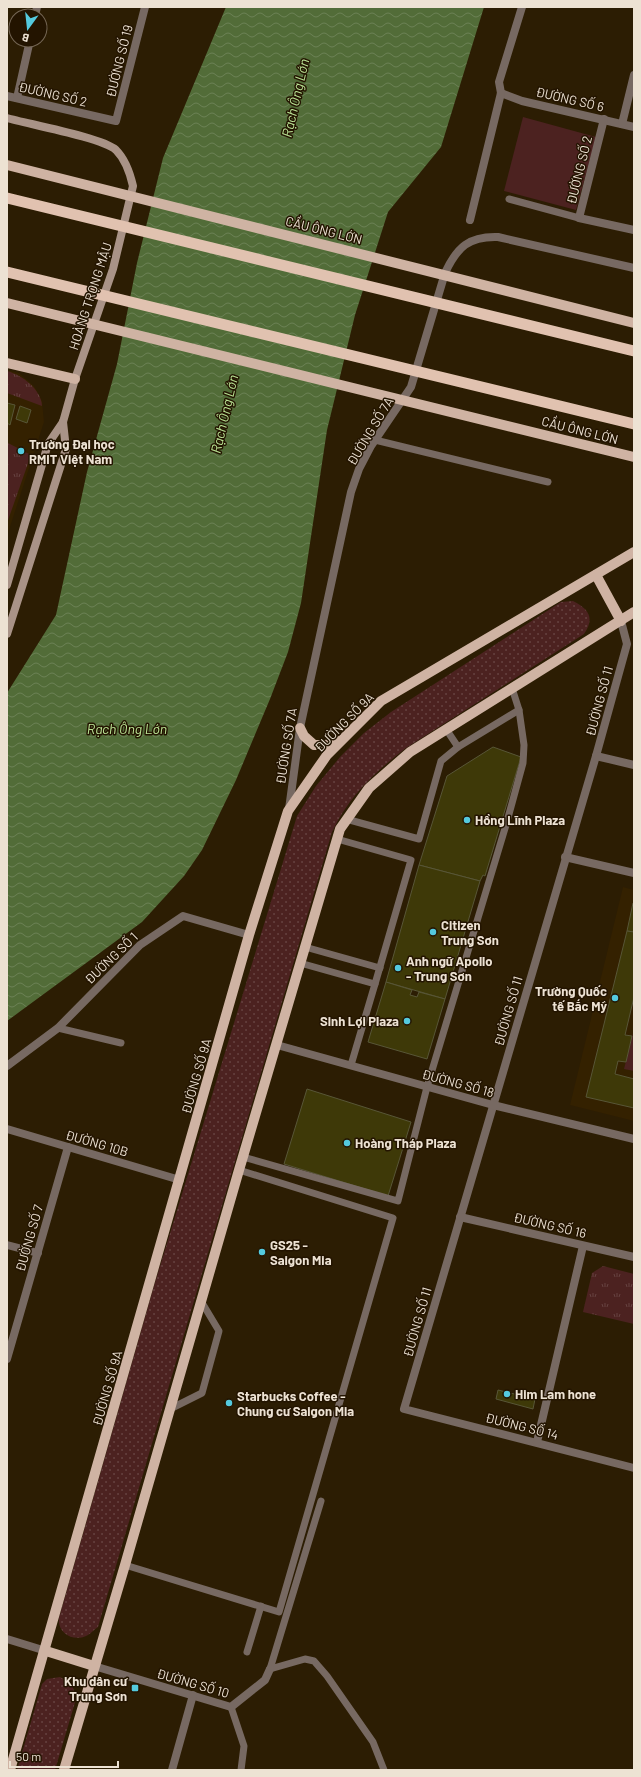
<svg xmlns="http://www.w3.org/2000/svg" width="641" height="1777" font-family="Barlow,sans-serif">
  <style>
    .built { fill: #342100 }
    .grass { fill: url(#grass-tufts) }
    .park { fill: url(#park-dots) }
    .pitch { fill: #4c2220 }
    .water { fill: url(#water-waves) }
    .building { fill: #3e3908; stroke: #585637 }
    .lines { fill: none; stroke-linecap: round; stroke-linejoin: round }
    .service { stroke: #776962; stroke-width: 7 }
    .minor { stroke: #776962; stroke-width: 8 }
    .secondary { stroke: #a99387; stroke-width: 8 }
    .primary { stroke: #cfb3a3; stroke-width: 10 }
    .trunk { stroke: #e1c2b0; stroke-width: 11 }
    .poi-dot { fill: #54cade; stroke: #231400; stroke-width: 1.5 }
    .labels { text-anchor: middle; dominant-baseline: central; stroke-width: 3; stroke-linejoin: round; paint-order: stroke }
    .street-label { font-size: 13px; fill: #ede2d3; stroke: #231400 }
    .poi-label { font-size: 13px; font-weight: bold; fill: #ede2d3; stroke: #231400; text-anchor: start }
    .water-label { font-size: 14px; font-style: italic; fill: #bbe495; stroke: #231400 }
  </style>
  <defs>
    <pattern id="grass-tufts" width="24" height="20" patternUnits="userSpaceOnUse"><rect width="24" height="20" fill="#4c2220"/><path d="M3 7l-1-3M5 7V3M7 7l1-3M15 17l-1-3M17 17v-4M19 17l1-3" fill="none" stroke="#664240"/></pattern>
    <pattern id="park-dots" width="8" height="8" patternUnits="userSpaceOnUse"><rect width="8" height="8" fill="#4c2220"/><path d="M2 2h.1M6 6h.1" fill="none" stroke="#664240" stroke-width="1.8" stroke-linecap="round"/></pattern>
    <pattern id="water-waves" width="16" height="10" patternUnits="userSpaceOnUse"><rect width="16" height="10" fill="#526c38"/><path d="M0 5q4-4 8 0t8 0" fill="none" stroke="#6b8154"/></pattern>
  </defs>
  <rect width="100%" height="100%" fill="#2c1d03"/>
  <g class="built">
    <path d="M7,370L19,373L34,386L42,401L44,422L7,536Z"/>
    <path d="M623,887L634,890V1121L570,1105Z"/>
  </g>
  <g class="grass">
    <path d="M7,371C22,375 41,389 42,406L7,393Z"/>
    <path d="M8,443L31,455L7,523V446Z"/>
    <path d="M603,1266L634,1274V1324L583,1312L592,1273Z"/>
  </g>
  <g class="park">
    <path d="M573,601C589,609 595,618 584,634L406,748C375,772 349,796 332,832L98,1627C95,1629 91,1633 88,1635C74,1643 57,1633 59,1618L154,1286L297,816L316,786L340,757L364,733L391,712L561,602Z"/>
    <path d="M60,1677L72,1684L76,1699L55,1770H17L42,1684L47,1679Z"/>
  </g>
  <g class="pitch">
    <path d="M523,117L596,137L576,210L504,191Z"/>
    <path d="M634,1030V1071L624,1069Z"/>
  </g>
  <path class="water" d="M226,7H484L441,147L388,212L355,315L327,430L301,603L288,652L270,699L236,780L202,850L184,876L142,922L7,1021V693L56,615L87,472L117,364L137,263L163,158Z"/>
  <g class="building">
    <path d="M7,403L15,405L10,425L7,423Z"/>
    <path d="M20,406L31,410L27,423L16,419Z"/>
    <path d="M493,747L521,757L485,876L483,875L480,881L419,865L447,776Z"/>
    <path d="M419,865L480,881L445,999L386,982Z"/>
    <path d="M633,903H634V932L627,931Z"/>
    <path d="M627,931L634,932V997L625,1035L632,1036L626,1062L618,1061L615,1074L634,1079V1108L586,1097Z"/>
    <path d="M386,982L412,990L410,995L417,997L419,992L445,999L427,1059L368,1042Z"/>
    <path d="M307,1089L411,1122L388,1196L284,1164Z"/>
    <path d="M498,1390L535,1399L533,1409L496,1399Z"/>
  </g>
  <g class="lines">
    <g class="service">
      <path d="M509,199L579,218"/>
      <path d="M375,440L548,482"/>
      <path d="M446,729L458,747"/>
      <path d="M346,819L419,839L441,761L458,747L519,710L512,688"/>
      <path d="M337,839L411,860L375,984"/>
      <path d="M305,947L380,968"/>
      <path d="M300,963L375,984L351,1065"/>
      <path d="M58,1028L121,1043"/>
      <path d="M243,1157L398,1201L427,1087L506,825L523,763L524,745L519,710"/>
      <path d="M170,1409L202,1393L219,1331L201,1301"/>
      <path d="M125,1565L279,1612L393,1218L239,1170"/>
      <path d="M247,1652L261,1606"/>
      <path d="M270,1669L305,1659L314,1661L327,1676L373,1742L384,1770"/>
      <path d="M270,1669L321,1501"/>
      <path d="M231,1707L244,1746L241,1770"/>
    </g>
    <g class="minor">
      <path d="M35,16L37,7"/>
      <path d="M501,93L522,101L634,127"/>
      <path d="M7,96L116,121L145,7"/>
      <path d="M17,98L30,40"/>
      <path d="M604,119L579,218L634,230"/>
      <path d="M622,124L634,75"/>
      <path d="M470,220L501,93L499,82L522,7"/>
      <path d="M621,621L627,644L596,756L404,1409L634,1468"/>
      <path d="M596,756L634,765"/>
      <path d="M289,809L300,728L351,492L359,469L371,446L411,387L445,273C457,247 469,236 498,237L634,268"/>
      <path d="M565,857L634,873"/>
      <path d="M277,1045L493,1105L634,1139"/>
      <path d="M7,1066L58,1028L140,945L183,916L249,935"/>
      <path d="M7,1129L180,1180"/>
      <path d="M460,1217L634,1257"/>
      <path d="M7,1245L38,1253"/>
      <path d="M7,1359L68,1147"/>
      <path d="M537,1442L583,1246"/>
      <path d="M7,1639L46,1651"/>
      <path d="M94,1666L231,1707L265,1680L270,1669"/>
      <path d="M172,1770L193,1695"/>
    </g>
    <g class="secondary">
      <path d="M7,118C28,124 103,138 116,150C125,159 130,173 133,186L113,269L75,379L63,422L48,444L7,585"/>
      <path d="M7,634L66,449L63,422"/>
    </g>
    <g class="primary">
      <path d="M7,165L634,323"/>
      <path d="M7,303L634,457"/>
      <path d="M7,363L75,379"/>
      <path d="M596,575L621,621"/>
      <path d="M300,728L304,736L314,745H325L340,741"/>
      <path d="M46,1651L94,1666"/>
      <path d="M10,1770L249,935L288,811L327,755L381,701L634,552"/>
      <path d="M64,1770L125,1565L239,1170L340,829L369,788L410,752L634,612"/>
    </g>
    <g class="trunk">
      <path d="M7,198L634,351"/>
      <path d="M7,272L634,424"/>
    </g>
  </g>
  <g class="poi-dot">
    <circle cx="21" cy="451" r="4"/>
    <circle cx="467" cy="820" r="4"/>
    <circle cx="433" cy="932" r="4"/>
    <circle cx="398" cy="968" r="4"/>
    <circle cx="615" cy="998" r="4"/>
    <circle cx="407" cy="1021" r="4"/>
    <circle cx="347" cy="1143" r="4"/>
    <circle cx="262" cy="1252" r="4"/>
    <circle cx="507" cy="1394" r="4"/>
    <circle cx="229" cy="1403" r="4"/>
    <rect x="131" y="1684" width="8" height="8" rx="2"/>
  </g>
  <g class="labels">
    <g class="street-label">
      <text transform="translate(119 61) rotate(-76)">ĐƯỜNG SỐ 19</text>
      <text transform="translate(53 94) rotate(13)">ĐƯỜNG SỐ 2</text>
      <text transform="translate(570 99) rotate(13)">ĐƯỜNG SỐ 6</text>
      <text transform="translate(579 170) rotate(-76)">ĐƯỜNG SỐ 2</text>
      <text transform="translate(324 230) rotate(14)">CẦU ÔNG LỚN</text>
      <text transform="translate(90 296) rotate(-72)">HOÀNG TRỌNG MẬU</text>
      <text transform="translate(580 430) rotate(14)">CẦU ÔNG LỚN</text>
      <text transform="translate(370 431) rotate(-59)">ĐƯỜNG SỐ 7A</text>
      <text transform="translate(599 701) rotate(-75)">ĐƯỜNG SỐ 11</text>
      <text transform="translate(344 722) rotate(-45)">ĐƯỜNG SỐ 9A</text>
      <text transform="translate(286 746) rotate(-81)">ĐƯỜNG SỐ 7A</text>
      <text transform="translate(111 958) rotate(-44)">ĐƯỜNG SỐ 1</text>
      <text transform="translate(508 1011) rotate(-74)">ĐƯỜNG SỐ 11</text>
      <text transform="translate(196 1076) rotate(-74)">ĐƯỜNG SỐ 9A</text>
      <text transform="translate(458 1083) rotate(15)">ĐƯỜNG SỐ 18</text>
      <text transform="translate(97 1143) rotate(16)">ĐƯỜNG 10B</text>
      <text transform="translate(550 1225) rotate(13)">ĐƯỜNG SỐ 16</text>
      <text transform="translate(29 1238) rotate(-74)">ĐƯỜNG SỐ 7</text>
      <text transform="translate(417 1322) rotate(-74)">ĐƯỜNG SỐ 11</text>
      <text transform="translate(107 1388) rotate(-74)">ĐƯỜNG SỐ 9A</text>
      <text transform="translate(522 1426) rotate(14)">ĐƯỜNG SỐ 14</text>
      <text transform="translate(193 1683) rotate(16)">ĐƯỜNG SỐ 10</text>
    </g>
    <g class="poi-label">
      <text x="29" y="444">Trường Đại học<tspan x="29" dy="15">RMIT Việt Nam</tspan></text>
      <text x="475" y="820">Hồng Lĩnh Plaza</text>
      <text x="441" y="925">Citizen<tspan x="441" dy="15">Trung Sơn</tspan></text>
      <text x="406" y="961">Anh ngữ Apollo<tspan x="406" dy="15">- Trung Sơn</tspan></text>
      <text x="607" y="991" text-anchor="end">Trường Quốc<tspan x="607" dy="15">tế Bắc Mỹ</tspan></text>
      <text x="399" y="1021" text-anchor="end">Sinh Lợi Plaza</text>
      <text x="355" y="1143">Hoàng Tháp Plaza</text>
      <text x="270" y="1245">GS25 -<tspan x="270" dy="15">Saigon Mia</tspan></text>
      <text x="515" y="1394">Him Lam hone</text>
      <text x="237" y="1396">Starbucks Coffee -<tspan x="237" dy="15">Chung cư Saigon Mia</tspan></text>
      <text x="127" y="1681" text-anchor="end">Khu dân cư<tspan x="127" dy="15">Trung Sơn</tspan></text>
    </g>
    <g class="water-label">
      <text transform="translate(295 98) rotate(-77)">Rạch Ông Lớn</text>
      <text transform="translate(224 414) rotate(-77)">Rạch Ông Lớn</text>
      <text x="127" y="728">Rạch Ông Lớn</text>
    </g>
  </g>
  <rect width="641" height="1777" fill="none" stroke="#ede2d3" stroke-width="16"/>
  <g transform="translate(28 28) rotate(195)"><circle r="19" fill="#231400" stroke="#746654"/>
  <path d="M0-3L7 15L0 10L-7 15Z" fill="#54cade"/>
  <text y="-6" font-size="11" font-weight="bold" text-anchor="middle" fill="#ede2d3">B</text>
  </g>
  <path d="M10 1761v6h108v-6" fill="none" stroke="#ede2d3" stroke-width="2"/>
  <text x="16" y="1761" font-size="12" fill="#ede2d3" stroke="#231400" stroke-width="3" paint-order="stroke">50 m</text>
</svg>
